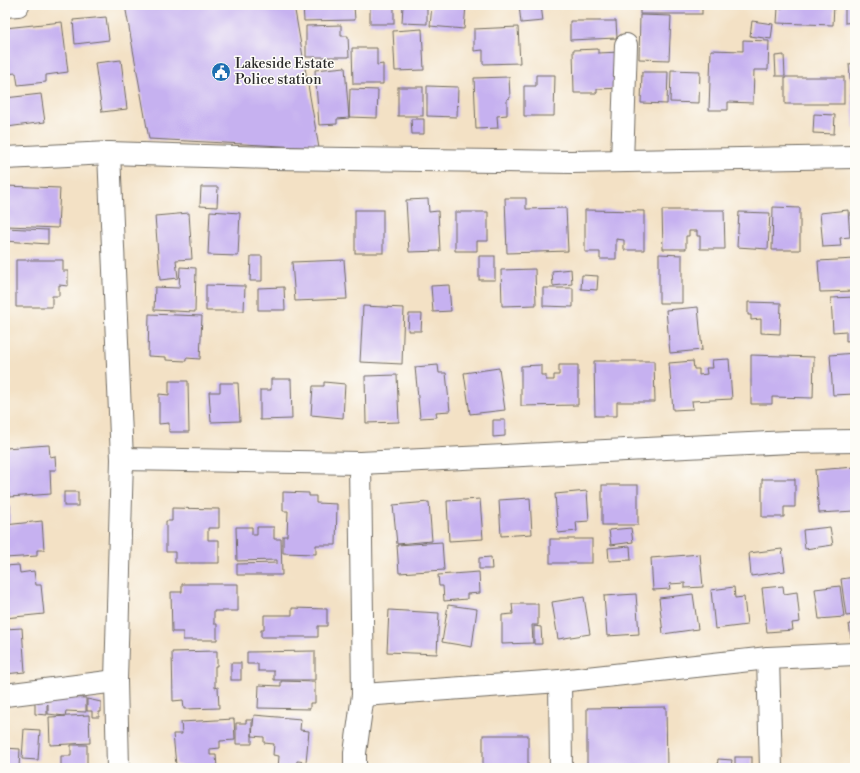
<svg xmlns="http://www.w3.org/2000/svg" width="860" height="773" font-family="'Libre Bodoni',serif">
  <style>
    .building { fill: #c6b1f0 }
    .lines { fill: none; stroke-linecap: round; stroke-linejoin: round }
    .minor-casing { stroke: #716b61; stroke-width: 24 }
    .minor { stroke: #fff; stroke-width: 22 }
    .labels { text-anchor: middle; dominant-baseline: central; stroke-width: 3; stroke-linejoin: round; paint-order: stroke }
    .poi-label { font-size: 14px; fill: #2b2b2b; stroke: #fdfcf7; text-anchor: start }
  </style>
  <rect width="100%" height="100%" fill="#fdfcf7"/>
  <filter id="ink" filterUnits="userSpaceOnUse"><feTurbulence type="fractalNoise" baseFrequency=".025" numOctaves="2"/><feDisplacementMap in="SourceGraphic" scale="8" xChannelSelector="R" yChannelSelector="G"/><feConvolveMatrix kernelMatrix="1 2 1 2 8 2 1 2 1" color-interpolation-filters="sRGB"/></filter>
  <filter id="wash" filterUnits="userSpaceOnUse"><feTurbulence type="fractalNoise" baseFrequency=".012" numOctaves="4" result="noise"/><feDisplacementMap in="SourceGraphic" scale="16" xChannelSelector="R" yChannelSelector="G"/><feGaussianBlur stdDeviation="0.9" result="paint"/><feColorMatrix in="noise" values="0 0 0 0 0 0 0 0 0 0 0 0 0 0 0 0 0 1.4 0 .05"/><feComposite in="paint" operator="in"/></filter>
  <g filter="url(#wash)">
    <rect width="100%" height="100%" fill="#f3e1c5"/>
    <g id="blocks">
      <g class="building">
        <path d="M125,5H294L319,148L149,139Z"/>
        <path d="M303,5H354L355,20L304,21Z"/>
        <rect x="370" y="5" width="24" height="19"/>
        <path d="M403,5H427V24L402,23Z"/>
        <path d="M432,5H466L464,29L430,26Z"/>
        <path d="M519,5H541L543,21L521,23Z"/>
        <rect x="640" y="5" width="62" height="9"/>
        <path d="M783,5H834L833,25L777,23L778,8H783Z"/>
        <path d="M845,5H855V22L845,23Z"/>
        <path d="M640,15L671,16L669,60L639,59Z"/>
        <path d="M106,17L109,40L75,44L73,20Z"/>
        <path d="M570,21H616L617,38L570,40Z"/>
        <path d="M752,21L773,24L771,39L750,36Z"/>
        <path d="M62,22L68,72L46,75V82L18,85L16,73L5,74V28Z"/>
        <path d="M341,25V36H348L349,57H306V26Z"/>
        <path d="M518,27L520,63L483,64V50L474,51V29Z"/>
        <path d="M422,29L424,70L395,71L393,31Z"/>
        <path d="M743,40L769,41L768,70H754L753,103L728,102V110H709L711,50L743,51Z"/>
        <path d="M352,48H377V65L383,64V84H353Z"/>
        <path d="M598,49V53L621,52L623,88L597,89V93H574L573,50Z"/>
        <path d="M784,55L785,76H776L775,56Z"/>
        <path d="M121,60L127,109L102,112L95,63Z"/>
        <path d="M855,63V129H854L849,64Z"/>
        <path d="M345,67L349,118L337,119V124L319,125L315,70Z"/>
        <path d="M671,70L700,71L699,103L670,102Z"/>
        <path d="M642,72H668L667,104L641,103Z"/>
        <path d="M536,75H555L554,116H524V86H536Z"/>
        <path d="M509,77L510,98L507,99V115L497,116L498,128L476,129L474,78Z"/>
        <rect x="785" y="77" width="59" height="27"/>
        <path d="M427,86L458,87L457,117L427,116Z"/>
        <rect x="398" y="87" width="25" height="29"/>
        <path d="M350,89L378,90L377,118L349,117Z"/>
        <path d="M41,94L45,122L7,127L5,98Z"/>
        <path d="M814,114L835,115L834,134L813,133Z"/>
        <path d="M411,119H424V134H412Z"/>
        <path d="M5,186L60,188L58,228L7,226V211L5,210Z"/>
        <path d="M201,187H218L217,207L200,206Z"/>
        <path d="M505,198H526V209L566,208L568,251L507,253Z"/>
        <path d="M428,199L429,212L438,211L440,251L409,252L406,200Z"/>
        <path d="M773,207L800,208V250H772Z"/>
        <rect x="355" y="210" width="28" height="43"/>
        <path d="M585,210L644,211V250H624V240L616,239V259H600V252H585Z"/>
        <path d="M662,210H724L725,249H700V236H697V231H689V236H686V249H663Z"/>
        <path d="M848,210L850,237L840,238L841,246L823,247L820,213Z"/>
        <path d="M210,211L240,213L238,256L208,255Z"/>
        <path d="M455,212H488V241H477V251H455Z"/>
        <path d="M739,212L770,213L768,249L737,247Z"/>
        <path d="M851,212H855V230H852Z"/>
        <path d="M189,213L192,259L176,260L178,278L160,280L155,216Z"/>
        <path d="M5,228L48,230V244L5,241Z"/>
        <path d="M659,254L682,255V303H659Z"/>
        <path d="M251,256H262V281H250Z"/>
        <rect x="479" y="256" width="16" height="24"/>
        <path d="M855,259V291L820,292L818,261Z"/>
        <path d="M16,260H63V271H68V286L59,285V296H52V307H16Z"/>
        <path d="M344,260L347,299L295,301L292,262Z"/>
        <path d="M180,267L196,268L195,312L154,310L155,287L179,288Z"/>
        <path d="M535,269L536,305L502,306L501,270Z"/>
        <path d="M571,269L572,284L553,286L552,271Z"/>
        <path d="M582,275L598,276L597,290L581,289Z"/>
        <path d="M206,285L245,286L244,311H206Z"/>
        <path d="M449,285L451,311L433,312L431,286Z"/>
        <path d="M284,287L285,310H258V288Z"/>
        <path d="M543,288H573V307L543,306Z"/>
        <path d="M855,297V340L846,341V331L833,332L831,298Z"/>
        <path d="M748,302L781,303L780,334L761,333V319L751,320V315H748Z"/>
        <path d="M363,306L404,308L402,364L360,362Z"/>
        <path d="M698,307L702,350L670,353L666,310Z"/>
        <path d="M149,314L202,316L200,359L186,358V361L166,360V357L148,356Z"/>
        <path d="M409,314H422L421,331H408Z"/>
        <path d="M855,353V394L833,395L830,355Z"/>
        <path d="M751,355L814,357L813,398L772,397V404H751Z"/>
        <path d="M729,359L732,399L692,401L693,409L673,410L669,363L693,361L694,369H699V375L707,374L706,368H713L712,360Z"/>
        <path d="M594,361H654L655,402H617V416H595Z"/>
        <path d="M438,365L439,373H446L450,411L436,412L437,417L420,418L415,367Z"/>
        <path d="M541,365V375H546V380H554V375H559V365H578V405L521,406V366Z"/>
        <path d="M499,368L505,410L470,414L464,373Z"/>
        <path d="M397,375L399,422L366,423L365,376Z"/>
        <path d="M271,379H291L292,419L260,420V390H271Z"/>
        <path d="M169,381H188L189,432H169V423L159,424V394L169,395Z"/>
        <path d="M324,382L345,384L343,418L311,415L313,386H324Z"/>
        <path d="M220,383H238L240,421L211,422L209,392H220Z"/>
        <path d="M493,420H505V436L493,437Z"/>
        <path d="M49,445L50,457L55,456L56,470H50L51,494L9,497V493H5V448Z"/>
        <path d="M855,467V511L819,513L815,470Z"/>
        <path d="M762,479H795V507H784V517H762Z"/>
        <rect x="602" y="485" width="36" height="40"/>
        <path d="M587,491L589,521L576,522L577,531L558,533L555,494Z"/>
        <rect x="64" y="492" width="14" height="14"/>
        <path d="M283,492L309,493V496H316V503L337,504L336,545H316V554L283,553V536H287L288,511H283Z"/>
        <path d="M530,498L532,534L501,536L499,500Z"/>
        <path d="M480,499L483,539L449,541L447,501Z"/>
        <path d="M429,502L432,541L397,544L393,505Z"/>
        <rect x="5" y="506" width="5" height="17"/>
        <path d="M172,508L219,509V528H208V540H219V563H175V552H166V521H172Z"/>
        <path d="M42,521L44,550H37V556L5,558V525Z"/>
        <path d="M236,527H252V535H257V527H274V539H281L282,575H237V564L277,563V560L237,561Z"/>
        <path d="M830,527L833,545L805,549L803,530Z"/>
        <path d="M631,528L633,542L611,545L609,530Z"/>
        <rect x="550" y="539" width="42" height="24"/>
        <path d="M442,542L444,570L399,573L397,545Z"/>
        <path d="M630,546L631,560L609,561L608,548Z"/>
        <path d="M782,549L785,571L751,576L749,553Z"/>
        <path d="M700,554L703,587L685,588V583L669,584L670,589L653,590L651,558Z"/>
        <path d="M491,557L492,569H479V558Z"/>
        <path d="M19,565L20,573L34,571L36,585H41L44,614L5,618V566Z"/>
        <path d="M479,572L480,593L467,594V599L444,601L443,586H439L438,575Z"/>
        <path d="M855,577V615L846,616L841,579Z"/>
        <path d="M182,584H238V611H214V624H217V640H183V632H172L171,592H182Z"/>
        <path d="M783,586L784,594L797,592L800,622L792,623L793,630L767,632L762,588Z"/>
        <path d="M840,586L844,617L819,619L815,589Z"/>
        <path d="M734,587L735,598L744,597L747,625L715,629L711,590Z"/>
        <path d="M636,594L639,634L607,636L604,596Z"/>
        <path d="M693,594L698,629L663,634L659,598Z"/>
        <path d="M584,597L590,634L558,639L552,602Z"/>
        <path d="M512,604H538V625H532L533,643L502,644V615L513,614Z"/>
        <path d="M448,605L477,609L472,647L442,642Z"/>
        <path d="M292,608L327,609V626H318V637H261V630H264V615H292Z"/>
        <path d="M389,610L439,613L437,654L387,652Z"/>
        <path d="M855,623V637L851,638L849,624Z"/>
        <path d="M534,626L541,627L542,644H534Z"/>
        <path d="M22,628L25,672L5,674V629Z"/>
        <path d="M217,651V666H215V688L218,687L219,708L184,709L183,700L173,701L172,652Z"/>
        <path d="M315,651V680H274V671H258V664H247V652Z"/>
        <rect x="231" y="663" width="10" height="17"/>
        <path d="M281,681L315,682V703H310V709L258,708L259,685L281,686Z"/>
        <path d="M35,696L86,698V712L66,711L65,716L48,714V704L47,705V715L35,714Z"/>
        <path d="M87,699L101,702V712H99V717H92V711H87Z"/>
        <path d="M666,707L667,768H587V708Z"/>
        <path d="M89,715L90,743L50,745L49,717Z"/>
        <path d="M254,715L301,719L300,730L309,731L306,762L297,761L296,768H278L279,756L273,755L274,744L264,743V737L252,736Z"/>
        <path d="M234,719L235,740L220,741V748L210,749V755H216L217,768H183V765H176L173,734H182L181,722Z"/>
        <path d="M246,720H252V744H236V723H246Z"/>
        <path d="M24,729L40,730L38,760L22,759Z"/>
        <rect x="483" y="735" width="45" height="33"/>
        <path d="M71,745H87V768H61V756H71Z"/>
        <path d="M5,748L20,749L19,768H6V766H5Z"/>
        <rect x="735" y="757" width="17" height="11"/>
        <path d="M718,759L732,760L731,768H717Z"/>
      </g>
    </g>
  </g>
  <g filter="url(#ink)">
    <use href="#blocks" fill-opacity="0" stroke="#716b61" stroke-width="1"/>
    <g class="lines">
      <g class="minor-casing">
        <g id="minor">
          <path d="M5,6L18,5"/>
          <path d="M109,153L122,459L116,681L118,768"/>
          <path d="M5,158L109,153L273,158L571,162L855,157"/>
          <path d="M622,161L626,45"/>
          <path d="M122,459L360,463L790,442L855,441"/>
          <path d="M768,658L771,768"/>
          <path d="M560,681L561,768"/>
          <path d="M5,695L116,681"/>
          <path d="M363,695L560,681L768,658L855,654"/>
          <path d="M355,768V753L363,695L360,463"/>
        </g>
      </g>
      <use href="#minor" class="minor"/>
    </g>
  </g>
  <defs>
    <g id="civic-disc" transform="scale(1)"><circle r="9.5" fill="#1f6fb2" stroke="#fdfcf7"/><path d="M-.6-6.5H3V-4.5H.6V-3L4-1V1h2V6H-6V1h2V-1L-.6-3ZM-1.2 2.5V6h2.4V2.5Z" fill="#fff"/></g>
  </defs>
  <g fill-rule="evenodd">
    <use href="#civic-disc" x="221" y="72"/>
  </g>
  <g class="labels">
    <g class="poi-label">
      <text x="235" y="64">Lakeside Estate<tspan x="235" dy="16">Police station</tspan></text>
    </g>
  </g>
  <rect width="860" height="773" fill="none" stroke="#fdfcf7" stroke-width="20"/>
</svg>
